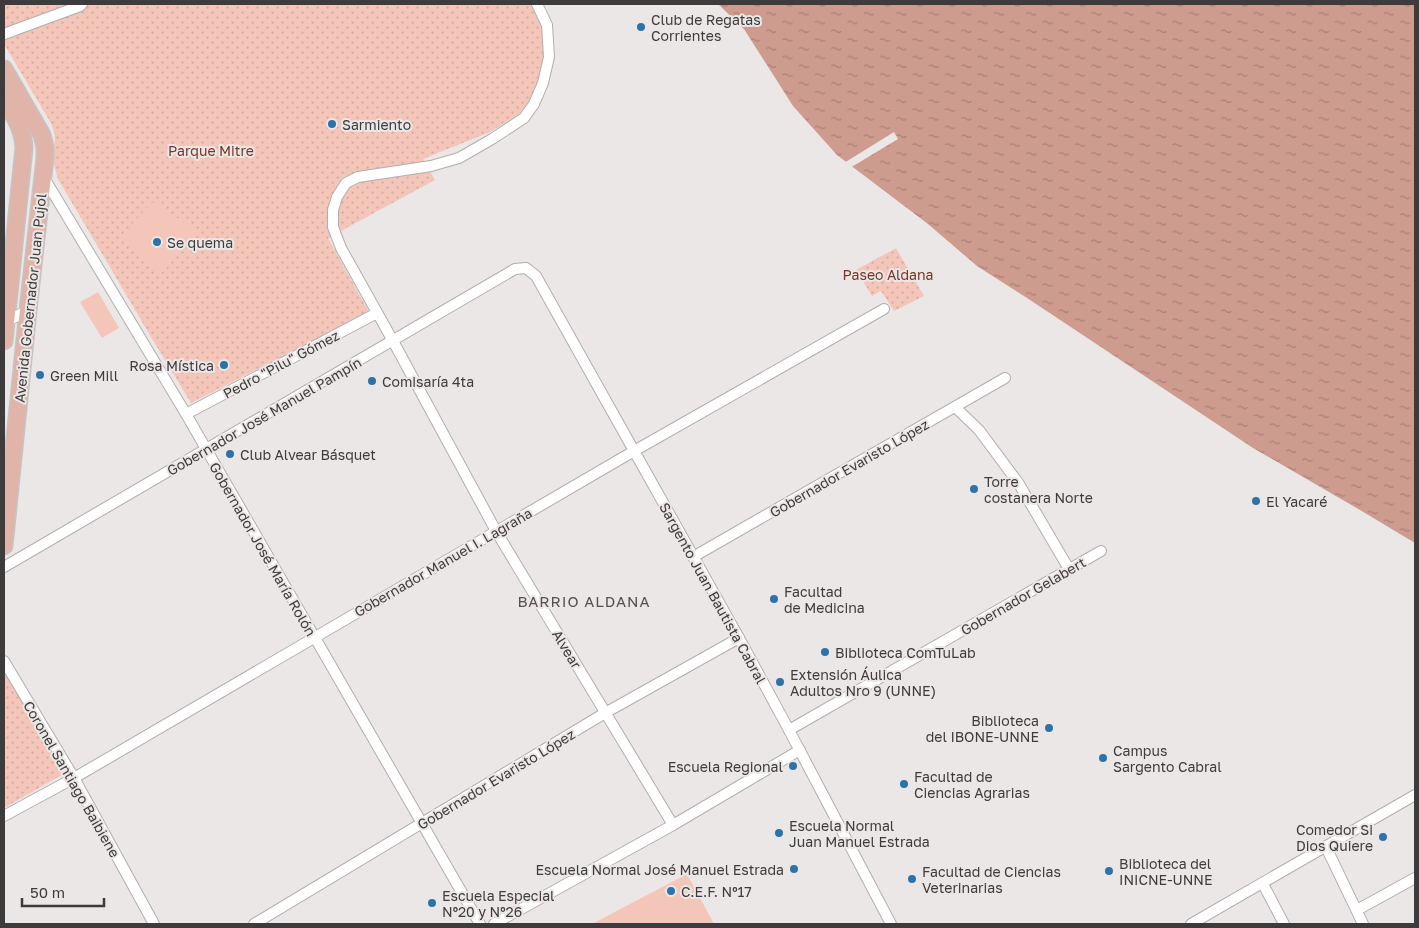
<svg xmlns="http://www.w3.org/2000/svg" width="1419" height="928" font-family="'Golos Text',sans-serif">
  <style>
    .grass { fill: url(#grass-dots) }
    .garden { fill: #f4c6ba }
    .water { fill: url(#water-ripples) }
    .pier { fill: #ebe7e6 }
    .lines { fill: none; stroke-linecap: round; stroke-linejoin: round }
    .minor-casing { stroke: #b2aead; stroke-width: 12 }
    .primary-casing { stroke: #c5c4c4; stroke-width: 19 }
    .minor { stroke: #fff; stroke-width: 10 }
    .primary { stroke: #e1b4a9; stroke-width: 16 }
    .poi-dot { fill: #2c73a7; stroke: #ebe7e6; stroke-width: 2 }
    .labels { text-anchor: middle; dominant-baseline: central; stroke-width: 4; stroke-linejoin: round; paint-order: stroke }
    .poi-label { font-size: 14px; fill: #3d3b3b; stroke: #ebe7e6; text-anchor: start }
    .park-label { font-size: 14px; fill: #763627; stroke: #ebe7e6 }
    .street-label { font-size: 14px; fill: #3d3b3b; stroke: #ebe7e6 }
    .neighbourhood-label { font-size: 15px; letter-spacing: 1px; fill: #53504f; stroke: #ebe7e6 }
  </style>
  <defs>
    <pattern id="grass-dots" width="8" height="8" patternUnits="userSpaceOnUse" patternTransform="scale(1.25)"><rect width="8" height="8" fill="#f4c6ba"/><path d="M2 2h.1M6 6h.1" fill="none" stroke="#d2aba1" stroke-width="1.8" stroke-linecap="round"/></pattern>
    <pattern id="water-ripples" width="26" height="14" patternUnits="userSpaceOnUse" patternTransform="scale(1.25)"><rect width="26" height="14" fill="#ce9b8f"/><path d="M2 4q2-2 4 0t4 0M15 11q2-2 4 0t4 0" fill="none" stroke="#a88076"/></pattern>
  </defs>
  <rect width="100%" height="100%" fill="#ebe7e6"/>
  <g class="grass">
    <path d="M4,4H534L543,26L545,58L540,85L530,101L519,114L490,132L423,159L435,180L328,238L369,312L191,403L151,337L58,179L53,161L55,137L52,125L4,44Z"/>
    <path d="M896,248L924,296L894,311L881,291L872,296L856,270Z"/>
    <path d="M4,669L65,773L4,808Z"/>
  </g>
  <g class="garden">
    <path d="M152,202L199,232L159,276L123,234Z"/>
    <path d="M98,292L119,328L102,338L80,302Z"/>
    <path d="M687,874L714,924H592Z"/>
  </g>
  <path class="water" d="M718,4H1415V543L1360,510L1253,448L1024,296L977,266L928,224L837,155L793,106L744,29Z"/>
  <path class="pier" d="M894,132L898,139L850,168L844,163Z"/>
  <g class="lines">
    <g class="minor-casing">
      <g id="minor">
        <path d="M537,4L547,25L549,57L543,83L534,104L524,118L492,139L459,158L431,166L358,177L346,183L337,197L333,210V227L341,248L393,341L496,531L673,825"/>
        <path d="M4,34L80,6L82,4"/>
        <path d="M43,176L186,414L480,924"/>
        <path d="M4,323L28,310"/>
        <path d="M955,407L979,430L1019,484L1069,569"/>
        <path d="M186,414L377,313"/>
        <path d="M693,557L1005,378"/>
        <path d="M4,567L515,269L526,268L536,276L739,638L789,730L891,924"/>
        <path d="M4,661L74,778L154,924"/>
        <path d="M789,730L1101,551"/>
        <path d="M4,816L74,778L634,451L884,309"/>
        <path d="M1326,847L1363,924"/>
        <path d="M1263,884L1284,924"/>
        <path d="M1357,910L1415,878"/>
        <path d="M254,924L605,713L739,638"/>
        <path d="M494,924L673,825L800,750"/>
        <path d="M1191,924L1415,795"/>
      </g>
    </g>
    <g class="primary-casing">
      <g id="primary">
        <path d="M4,69L42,135L45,147V158L28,310L4,546"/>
        <path d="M4,99C14,116 23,128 24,148L4,341"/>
      </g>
    </g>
    <use href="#minor" class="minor"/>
    <use href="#primary" class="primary"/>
  </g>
  <g class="poi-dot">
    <circle cx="641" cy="27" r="5"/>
    <circle cx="332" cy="124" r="5"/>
    <circle cx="157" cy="242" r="5"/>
    <circle cx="224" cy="365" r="5"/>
    <circle cx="40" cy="375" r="5"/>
    <circle cx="372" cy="381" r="5"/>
    <circle cx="230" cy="454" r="5"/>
    <circle cx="974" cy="489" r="5"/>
    <circle cx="1256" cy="501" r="5"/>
    <circle cx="774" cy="599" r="5"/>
    <circle cx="825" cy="652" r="5"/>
    <circle cx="780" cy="682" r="5"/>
    <circle cx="1049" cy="728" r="5"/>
    <circle cx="1103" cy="758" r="5"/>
    <circle cx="793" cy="766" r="5"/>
    <circle cx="904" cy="784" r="5"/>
    <circle cx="779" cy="833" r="5"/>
    <circle cx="1383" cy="837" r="5"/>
    <circle cx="794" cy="869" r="5"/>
    <circle cx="1109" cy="871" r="5"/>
    <circle cx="912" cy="879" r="5"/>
    <circle cx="671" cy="891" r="5"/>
    <circle cx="432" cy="903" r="5"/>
  </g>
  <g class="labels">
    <g class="poi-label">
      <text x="651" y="19">Club de Regatas<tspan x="651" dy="16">Corrientes</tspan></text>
      <text x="342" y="124">Sarmiento</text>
      <text x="167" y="242">Se quema</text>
      <text x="214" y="365" text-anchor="end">Rosa Mística</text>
      <text x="50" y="375">Green Mill</text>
      <text x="382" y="381">Comisaría 4ta</text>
      <text x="240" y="454">Club Alvear Básquet</text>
      <text x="984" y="481">Torre<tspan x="984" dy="16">costanera Norte</tspan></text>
      <text x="1266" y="501">El Yacaré</text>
      <text x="784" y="591">Facultad<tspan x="784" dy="16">de Medicina</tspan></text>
      <text x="835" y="652">Biblioteca ComTuLab</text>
      <text x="790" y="674">Extensión Áulica<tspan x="790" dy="16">Adultos Nro 9 (UNNE)</tspan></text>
      <text x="1039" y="720" text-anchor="end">Biblioteca<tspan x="1039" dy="16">del IBONE-UNNE</tspan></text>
      <text x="1113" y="750">Campus<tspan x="1113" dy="16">Sargento Cabral</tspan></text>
      <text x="783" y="766" text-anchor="end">Escuela Regional</text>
      <text x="914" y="776">Facultad de<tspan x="914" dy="16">Ciencias Agrarias</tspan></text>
      <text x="789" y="825">Escuela Normal<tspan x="789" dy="16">Juan Manuel Estrada</tspan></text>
      <text x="1373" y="829" text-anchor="end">Comedor Si<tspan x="1373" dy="16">Dios Quiere</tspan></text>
      <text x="1119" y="863">Biblioteca del<tspan x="1119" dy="16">INICNE-UNNE</tspan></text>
      <text x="784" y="869" text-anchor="end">Escuela Normal José Manuel Estrada</text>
      <text x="922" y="871">Facultad de Ciencias<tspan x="922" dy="16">Veterinarias</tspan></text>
      <text x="681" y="891">C.E.F. Nº17</text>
      <text x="442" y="895">Escuela Especial<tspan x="442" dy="16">Nº20 y Nº26</tspan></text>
    </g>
    <g class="park-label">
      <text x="211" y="150">Parque Mitre</text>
      <text x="888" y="274">Paseo Aldana</text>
    </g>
    <g class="street-label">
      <text transform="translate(30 298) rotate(-84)">Avenida Gobernador Juan Pujol</text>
      <text transform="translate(281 364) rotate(-28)">Pedro "Pilu" Gómez</text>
      <text transform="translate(264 416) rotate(-30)">Gobernador José Manuel Pampín</text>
      <text transform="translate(849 468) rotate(-30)">Gobernador Evaristo López</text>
      <text transform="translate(263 549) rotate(60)">Gobernador José María Rolón</text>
      <text transform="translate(443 562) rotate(-30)">Gobernador Manuel I. Lagraña</text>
      <text transform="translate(713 593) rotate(61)">Sargento Juan Bautista Cabral</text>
      <text transform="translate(1023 596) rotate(-30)">Gobernador Gelabert</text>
      <text transform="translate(567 649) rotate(59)">Alvear</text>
      <text transform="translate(72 779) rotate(60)">Coronel Santiago Baibiene</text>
      <text transform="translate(496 779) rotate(-31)">Gobernador Evaristo López</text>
    </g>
    <g class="neighbourhood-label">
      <text x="584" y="601">BARRIO ALDANA</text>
    </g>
  </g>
  <rect width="1419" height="928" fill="none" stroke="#3d3b3b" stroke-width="10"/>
  <path d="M22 898v8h82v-8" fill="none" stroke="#3d3b3b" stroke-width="2.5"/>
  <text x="30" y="898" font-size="15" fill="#3d3b3b" stroke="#ebe7e6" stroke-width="4" paint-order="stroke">50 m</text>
</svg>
